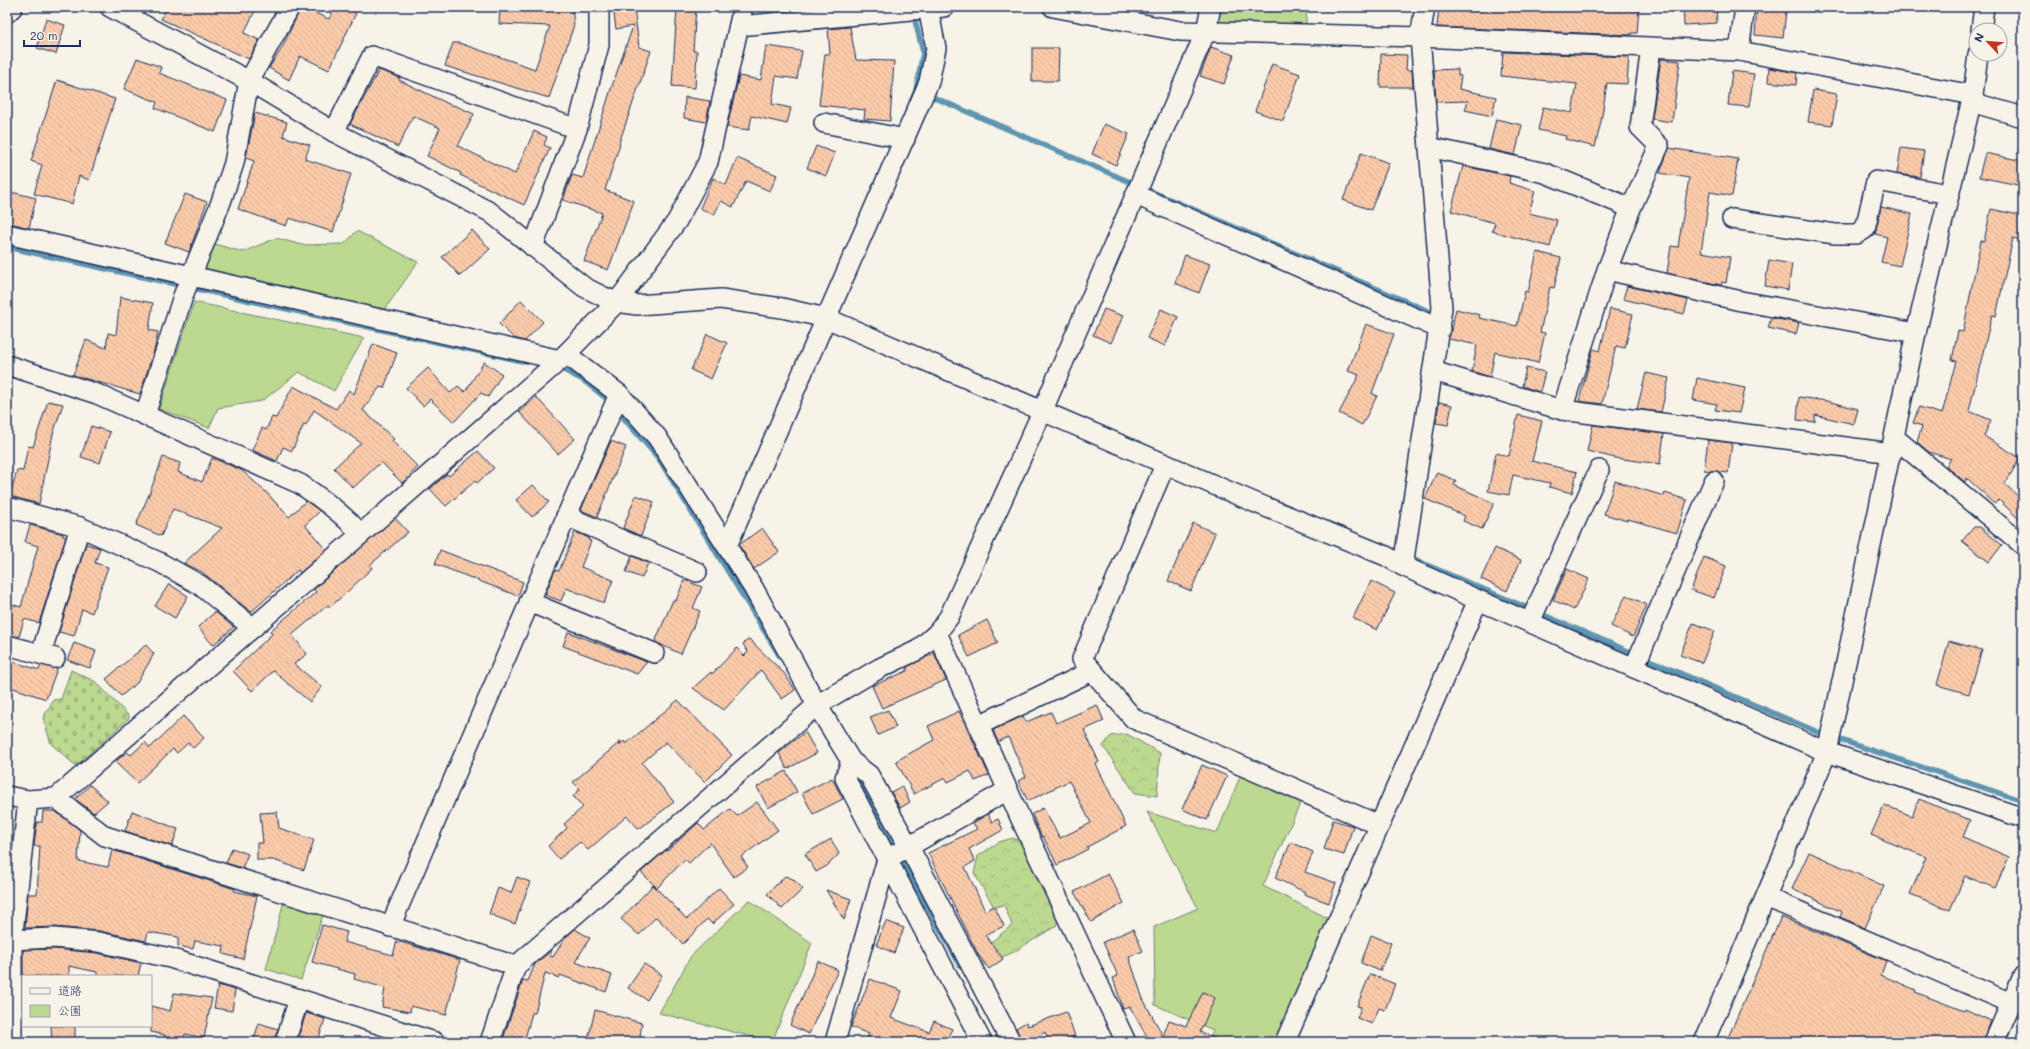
<svg xmlns="http://www.w3.org/2000/svg" width="2030" height="1049" font-family="Mali,'Klee One',sans-serif">
  <style>
    .green { fill: #bdd88f; stroke: #6c8476 }
    .forest { fill: url(#forest-crowns); stroke: #6c8476 }
    .cemetery { fill: url(#cemetery-stones); stroke: #6c8476 }
    .lines { fill: none; stroke-linecap: round; stroke-linejoin: round }
    .stream { stroke: #5e95b1; stroke-width: 5.5 }
    .building { fill: url(#building-back-hatch); stroke: #1b2f5e }
    .minor-casing { stroke: #1b2f5e; stroke-width: 22 }
    .highway-casing { stroke: #1b2f5e; stroke-width: 25 }
    .minor { stroke: #f7f3e8; stroke-width: 19 }
    .highway { stroke: #f7f3e8; stroke-width: 22 }
  </style>
  <defs>
    <pattern id="forest-crowns" width="20" height="18" patternUnits="userSpaceOnUse"><rect width="20" height="18" fill="#bdd88f"/><path d="M2 6a3 3 0 1 1 6 0M12 15a3 3 0 1 1 6 0" fill="none" stroke="#a2ba7e"/></pattern>
    <pattern id="cemetery-stones" width="16" height="16" patternUnits="userSpaceOnUse"><rect width="16" height="16" fill="#bdd88f"/><path d="M2 7V4a2 2 0 0 1 4 0v3zM10 15v-3a2 2 0 0 1 4 0v3z" fill="#a2ba7e"/></pattern>
    <pattern id="building-back-hatch" width="6" height="6" patternUnits="userSpaceOnUse"><rect width="6" height="6" fill="#fbcbaa"/><path d="M-1 5l2 2M0 0l6 6M5-1l2 2" fill="none" stroke="#d7af95"/></pattern>
  </defs>
  <rect width="100%" height="100%" fill="#f7f3e8"/>
  <filter id="ink" filterUnits="userSpaceOnUse"><feTurbulence type="fractalNoise" baseFrequency=".025" numOctaves="2"/><feDisplacementMap in="SourceGraphic" scale="8" xChannelSelector="R" yChannelSelector="G"/><feConvolveMatrix kernelMatrix="1 2 1 2 8 2 1 2 1" color-interpolation-filters="sRGB"/></filter>
  <g filter="url(#ink)">
    <g class="green">
      <path d="M1211,7H1307L1305,34L1206,31Z"/>
      <path d="M357,231L418,262L385,309L198,276L211,243L243,252L276,238L302,245L344,244Z"/>
      <path d="M194,302L364,338L334,391L299,372L262,401L218,408L209,428L159,409Z"/>
      <path d="M1244,767L1305,793L1263,886L1328,918L1277,1042H1209L1213,1030L1155,1005L1154,927L1198,908L1147,812L1217,833Z"/>
      <path d="M749,900L812,943L772,1042L659,1013L691,956Z"/>
      <path d="M284,901L324,912L301,980L266,969Z"/>
    </g>
    <g class="forest">
      <path d="M1127,734L1160,753L1157,796L1135,793L1103,746L1111,736Z"/>
      <path d="M1013,838L1026,844L1062,906L1056,926L1012,953L980,966L989,944L1012,925L1004,905L994,907L974,873L978,856L999,842Z"/>
    </g>
    <path class="cemetery" d="M71,670L96,682L130,717L76,766L51,744L43,718L53,700L61,699Z"/>
    <g class="lines">
      <g class="stream">
        <path d="M913,13L923,52L916,90L918,91"/>
        <path d="M926,94L1137,185"/>
        <path d="M1146,189L1433,313L1432,318"/>
        <path d="M7,247L522,361"/>
        <path d="M558,367L583,380L606,398L659,459L781,658"/>
        <path d="M1408,557L1820,733L2023,801"/>
        <path d="M856,779L960,965"/>
      </g>
    </g>
    <g class="building">
      <path d="M167,7H257L244,33L259,40L249,59L161,19Z"/>
      <path d="M301,7L329,19L335,7H343L356,13L329,70L300,56L289,80L269,68L282,48Z"/>
      <path d="M500,7H572L574,25L549,98L445,66L453,43H459L535,69L550,26L499,24Z"/>
      <path d="M613,7H634L639,47L651,51L619,143L620,144L605,190L634,201L608,270L584,261L602,213L563,200L572,175L583,178L610,92L633,26L616,29Z"/>
      <path d="M677,7H696L693,51H697L695,88L672,86Z"/>
      <path d="M1439,7H1639L1637,33H1631V35L1437,27Z"/>
      <path d="M1683,7H1716L1717,23L1684,25Z"/>
      <path d="M1757,8L1786,11L1783,38L1755,35Z"/>
      <path d="M46,19L65,25L56,54L37,48Z"/>
      <path d="M850,27L856,60L894,61L890,121L864,119L865,110L819,105L825,54H830L828,29Z"/>
      <path d="M766,46L802,51L797,79L776,76L772,104L791,108L787,124L752,116L749,130L727,127L739,76L761,80Z"/>
      <path d="M1211,47L1234,55L1224,84L1200,76Z"/>
      <path d="M1032,48H1059L1058,81H1032Z"/>
      <path d="M1503,52L1629,57L1627,84L1607,83L1601,122L1595,147L1565,139L1566,136L1538,130L1543,107L1572,113L1577,84L1501,76Z"/>
      <path d="M1381,54L1407,55L1406,70H1412L1413,87H1380Z"/>
      <path d="M137,58L161,67L159,73L227,100L215,132L155,108L157,102L124,89Z"/>
      <path d="M1661,59L1680,61L1672,122L1652,119Z"/>
      <path d="M1272,64L1300,74L1283,121L1255,111Z"/>
      <path d="M1769,68L1797,73L1796,85L1768,82Z"/>
      <path d="M1458,69V75L1461,76L1459,89L1496,97L1492,116L1465,110L1468,101L1436,102L1434,70Z"/>
      <path d="M379,70L397,77L400,78L399,80L453,106L454,105L474,114L458,146L515,174L534,131L547,137L544,145L550,148L524,205L460,175L461,173L427,156L440,128L413,116L398,147L350,124Z"/>
      <path d="M1732,71L1754,74L1749,107L1728,105Z"/>
      <path d="M57,80L115,99L89,180L79,176L72,204L34,194L42,165L31,161Z"/>
      <path d="M1813,90L1837,94L1832,125L1808,122Z"/>
      <path d="M685,97L710,101L706,122L684,118Z"/>
      <path d="M255,113L287,122L283,136L310,145L305,159L351,174L333,232L289,218L286,226L238,209L254,161L246,158Z"/>
      <path d="M1496,119L1522,125L1515,155L1489,149Z"/>
      <path d="M1104,124L1129,134L1116,165L1092,154Z"/>
      <path d="M816,146L835,153L826,176L807,168Z"/>
      <path d="M1669,148L1738,159L1732,196L1710,192L1701,252L1730,257L1726,283L1722,282L1721,285L1667,273L1671,246L1678,247L1689,178L1660,173Z"/>
      <path d="M1901,148L1924,151L1920,177L1897,174Z"/>
      <path d="M1361,153L1389,163L1371,210L1343,200Z"/>
      <path d="M1985,153L2023,161V186L1979,177Z"/>
      <path d="M737,158L777,175L770,191L746,181L733,207L721,201L714,215L700,208L713,178L726,185Z"/>
      <path d="M1463,166L1510,176L1509,183L1535,191L1529,213L1557,220L1550,247L1492,231L1495,223L1451,211Z"/>
      <path d="M7,191L36,198L29,228L7,222Z"/>
      <path d="M185,194L207,202L189,252L165,243Z"/>
      <path d="M1881,207L1912,214L1900,266L1881,262L1887,237L1875,234Z"/>
      <path d="M1991,209L2023,216V241L2013,238L1996,316L1992,315L1969,411L1991,420L1984,436L2020,458L2005,484L2023,501V523L1999,500L1995,504L1967,478L1965,482L1946,466L1951,459L1929,452L1917,442L1922,426L1913,423L1919,407L1942,414L1956,361L1952,360L1958,331L1963,332L1981,240L1984,241Z"/>
      <path d="M472,230L490,249L460,276L442,257Z"/>
      <path d="M1537,252L1561,258L1554,288L1550,287L1540,332L1545,333L1538,363L1495,352L1490,377L1472,371L1477,345L1449,339L1456,309L1480,315L1479,318L1517,326L1525,291L1528,292Z"/>
      <path d="M1185,255L1210,264L1199,293L1175,283Z"/>
      <path d="M1769,260L1792,264L1788,290L1765,286Z"/>
      <path d="M1627,286L1688,300L1684,314L1623,299Z"/>
      <path d="M120,297L153,303L149,330L158,332L155,347L140,394L73,375L86,340L106,348L108,333L116,335Z"/>
      <path d="M521,300L543,322L525,341L514,338L499,324Z"/>
      <path d="M1104,309L1123,316L1111,343L1093,335Z"/>
      <path d="M1161,309L1178,317L1165,346L1147,338Z"/>
      <path d="M1610,309L1633,314L1625,348L1616,346L1602,404L1579,401L1593,349L1600,351Z"/>
      <path d="M1771,318L1799,323L1796,334L1768,328Z"/>
      <path d="M1366,324L1394,334L1372,393L1377,396L1362,425L1339,413L1359,375L1348,371Z"/>
      <path d="M707,334L727,343L711,379L691,370Z"/>
      <path d="M373,344L397,353L384,388L380,387L363,410L394,439L392,441L418,467L402,483L381,462L353,488L334,468L361,443L314,410L306,425L304,424L292,451L283,447L277,461L252,450L262,428L266,430L272,417L276,418L293,386L336,409L349,390L354,394Z"/>
      <path d="M484,362L502,374L488,397L481,393L454,422L430,399L423,406L406,388L428,368L450,393L458,386L465,392Z"/>
      <path d="M1526,368L1545,372L1540,392L1522,386Z"/>
      <path d="M1646,373L1669,378L1661,412L1637,409Z"/>
      <path d="M1697,378L1745,388L1739,413L1715,410L1717,404L1693,400Z"/>
      <path d="M536,397L575,439L558,454L519,412Z"/>
      <path d="M1799,397L1827,401L1858,409L1854,424L1815,415V422L1797,420Z"/>
      <path d="M48,401L63,404L53,434L39,504L10,496L17,470L23,471L28,446L33,447Z"/>
      <path d="M1439,402L1452,405L1448,425L1436,423Z"/>
      <path d="M1518,415L1542,421L1532,461L1577,472L1572,493L1549,487L1550,483L1513,475L1509,495L1488,491L1496,453L1509,456Z"/>
      <path d="M1593,425L1664,434L1660,464L1615,458L1587,451Z"/>
      <path d="M91,426L110,432L100,463L81,457Z"/>
      <path d="M1708,440L1732,443L1728,473L1704,470Z"/>
      <path d="M611,441L626,447L597,517L581,510Z"/>
      <path d="M478,451L494,468L477,483L475,481L446,506L430,489L447,474L449,476Z"/>
      <path d="M163,457L180,463L178,472L202,482L212,458L241,470L266,492L289,517L306,501L320,511L305,525L326,550L300,573L298,570L251,612L202,572L184,563L222,528L173,509L161,536L136,525L150,492Z"/>
      <path d="M1437,472L1456,481L1454,485L1494,503L1482,529L1463,521L1465,516L1425,499Z"/>
      <path d="M1615,481L1664,496L1665,493L1687,500L1677,533L1628,519L1627,521L1604,514Z"/>
      <path d="M533,485L549,502L532,517L516,500Z"/>
      <path d="M636,495L654,502L641,536L623,528Z"/>
      <path d="M395,518L408,532L370,565L372,568L347,592L330,607L328,605L292,635L307,654L294,664L322,687L310,702L273,671L252,691L233,671L272,634L270,631L316,592L314,589Z"/>
      <path d="M1193,523L1215,533L1191,591L1168,581Z"/>
      <path d="M30,525L63,534V536L66,537L39,623L24,619L19,637L7,634V603L21,607L38,546L25,542Z"/>
      <path d="M1974,527H1980L2002,545L1989,562L1962,541Z"/>
      <path d="M762,528L779,552L754,569L739,545Z"/>
      <path d="M575,532L589,538L588,540L591,541L581,567L613,580L604,603L566,588L561,601L545,595L555,570L559,571Z"/>
      <path d="M86,544L100,548L95,563L108,567L92,613L82,609L74,636L59,632Z"/>
      <path d="M1495,548L1521,560L1507,591L1481,579Z"/>
      <path d="M440,550L523,582L518,596L435,564Z"/>
      <path d="M632,556L648,563L642,578L626,572Z"/>
      <path d="M1704,557L1726,566L1714,598L1691,590Z"/>
      <path d="M1567,569L1589,579L1574,610L1553,600Z"/>
      <path d="M684,580L702,587L693,608L700,611L681,654L655,642L673,600L676,601Z"/>
      <path d="M1371,581L1395,593L1377,630L1353,618Z"/>
      <path d="M169,584L188,596L175,618L155,606Z"/>
      <path d="M1626,595L1647,605L1633,637L1611,626Z"/>
      <path d="M215,612L234,627L213,645L198,627Z"/>
      <path d="M987,620L998,643L969,657L958,635Z"/>
      <path d="M1693,623L1715,631L1702,663L1680,655Z"/>
      <path d="M568,632L647,662L637,674L563,646Z"/>
      <path d="M749,639L784,673L795,690L782,699L761,670L724,710L693,688L711,672L712,674L737,648L744,656L748,652L743,644Z"/>
      <path d="M1949,641L1982,650L1969,694L1937,685Z"/>
      <path d="M74,643L96,651L90,668L67,660Z"/>
      <path d="M146,645L154,654L137,683L121,696L106,679Z"/>
      <path d="M934,653L946,680L882,708L872,686L907,671V667Z"/>
      <path d="M7,656L12,658L11,661L39,670L41,665L57,669L46,699L7,686Z"/>
      <path d="M678,700L732,755L705,782L666,742L642,763L674,802L639,829L627,816L588,850L580,842L559,859L548,846L567,828L564,824L583,807L573,796L580,789L573,782L621,741L619,746L624,741L626,744Z"/>
      <path d="M1097,705L1104,721L1084,730L1099,762L1096,764L1126,826L1087,847L1088,849L1057,865L1043,836L1042,837L1038,829L1032,814L1043,808L1060,838L1091,823L1069,781L1028,801L1018,781L1026,777L1008,737L998,742L993,730L1023,716L1026,722L1051,712L1056,723Z"/>
      <path d="M888,710L896,727L878,735L870,717Z"/>
      <path d="M959,711L989,775L975,781L970,771L948,782L945,778L914,794L896,761L934,740L928,726Z"/>
      <path d="M183,716L204,738L193,748L188,743L177,753L173,749L137,783L115,762L127,752L131,755L145,742L150,748Z"/>
      <path d="M805,732L817,753L787,769L779,753Z"/>
      <path d="M1202,765L1227,776L1207,820L1182,809Z"/>
      <path d="M786,771L797,792L768,808L757,787Z"/>
      <path d="M832,778L843,799L813,814L802,793Z"/>
      <path d="M90,785L108,801L94,813L75,799Z"/>
      <path d="M902,786L910,802L900,808L891,792Z"/>
      <path d="M1919,799L1970,820L1963,837L2009,857L1995,888L1965,876L1950,910L1910,894L1926,857L1871,835L1884,805L1912,816Z"/>
      <path d="M757,802L778,830L741,857L748,867L734,877L710,843L689,863L685,859L657,888L641,872L666,850L667,851L698,823L704,830L730,809L737,816Z"/>
      <path d="M43,811H55L80,830L78,861L108,867L112,850L235,889L234,891L257,896L243,959L223,954L224,946L195,941L193,949L178,946V937L148,932L146,941L100,931L55,927L25,928L28,894H37L40,846H34L37,822H42Z"/>
      <path d="M132,811L178,829L172,846L125,831Z"/>
      <path d="M277,812L279,828L314,840L304,870L273,860H257V843H263L260,813Z"/>
      <path d="M988,814L992,822L998,819L1003,830L969,849L975,861L965,867L985,911L994,906L1004,926L985,935L1003,959L989,969L979,956L928,853L977,829L973,823Z"/>
      <path d="M1333,820L1353,826L1344,855L1324,849Z"/>
      <path d="M831,839L839,854L827,866L816,872L805,854Z"/>
      <path d="M1291,842L1313,852L1305,872L1336,883L1329,903L1304,894L1305,892L1275,878Z"/>
      <path d="M232,848L248,854L242,868L226,863Z"/>
      <path d="M1809,852L1884,886L1865,928L1840,917L1842,912L1792,889Z"/>
      <path d="M1108,874L1124,903L1091,922L1074,892Z"/>
      <path d="M785,876L793,879L803,889L782,909L767,894Z"/>
      <path d="M517,877L530,882L515,924L489,914L498,888L511,893Z"/>
      <path d="M653,885L687,919L719,888L734,904L712,924L707,919L683,944L656,917L639,935L621,919Z"/>
      <path d="M826,890L851,899L844,920Z"/>
      <path d="M1781,917L1886,961L1881,975L1916,990L1915,992L1964,1011L1965,1009L1991,1021L1983,1042H1726Z"/>
      <path d="M886,921L904,928L894,953L876,945Z"/>
      <path d="M322,925L347,932L344,942L393,955L397,941L460,960L446,1015L411,1006L410,1012L382,1007L385,988L354,979L355,974L312,962Z"/>
      <path d="M575,929L590,938L575,962L612,975L606,992L560,975L559,978L545,973L535,1013H532L524,1042H502L523,980L528,981L535,964L552,950L550,956L553,957L565,938Z"/>
      <path d="M1133,929L1143,951L1129,957L1143,999L1163,1036L1169,1020L1186,1026L1203,992L1215,998L1200,1032L1223,1042H1150L1130,1007L1123,1009L1113,978L1118,976L1103,942Z"/>
      <path d="M1371,935L1391,943L1380,971L1361,963Z"/>
      <path d="M54,949L97,953L141,963L138,976H97V972L69,966V976H23V950Z"/>
      <path d="M818,961L838,970L809,1034L790,1025Z"/>
      <path d="M644,964L662,975L647,1000L628,988Z"/>
      <path d="M1370,974L1395,984L1385,1010L1379,1008L1372,1024L1357,1018L1361,1007L1357,1006Z"/>
      <path d="M870,979L902,991L891,1018L929,1032L934,1021L952,1029L947,1039L951,1040V1042H866L869,1034L851,1027Z"/>
      <path d="M218,985L235,990L232,1011L214,1008Z"/>
      <path d="M174,993L212,998L204,1038L185,1034L184,1042H164L165,1035L151,1032V1006L170,1011Z"/>
      <path d="M595,1010L642,1023L639,1042H596L588,1040Z"/>
      <path d="M1066,1012L1075,1036L1058,1042H1049L1045,1032L1028,1042H1022L1016,1028L1026,1022L1028,1026Z"/>
      <path d="M306,1013L325,1019L318,1041L299,1036Z"/>
      <path d="M259,1023L278,1029L273,1042H264L254,1039Z"/>
      <path d="M51,1026H75V1042H52Z"/>
    </g>
    <g class="lines">
      <g class="minor-casing">
        <g id="minor">
          <path d="M110,7L249,81L334,132L490,212L584,287L604,297L617,302L637,305L721,299L782,308L826,318L1256,503L1386,556L1403,566L1478,600L1827,752L2023,818"/>
          <path d="M1053,7L1180,31L1420,37L1739,51L1973,95"/>
          <path d="M739,26L944,7"/>
          <path d="M1981,30L1984,7"/>
          <path d="M1739,51L1745,7"/>
          <path d="M1971,102L2023,117"/>
          <path d="M824,123L905,139"/>
          <path d="M334,132L372,56L577,129"/>
          <path d="M1429,147L1545,173L1631,208"/>
          <path d="M1136,195L1440,329"/>
          <path d="M1732,219L1835,234H1857L1865,229L1876,181L1949,194"/>
          <path d="M7,234L560,360"/>
          <path d="M533,247L577,129L599,45V7"/>
          <path d="M1607,270L1741,301L1916,333"/>
          <path d="M566,354L619,394L657,437L754,589L817,705L851,761L845,778L982,1042"/>
          <path d="M7,365L97,394L300,484C323,499 343,514 361,534"/>
          <path d="M1433,371L1562,410L1892,453"/>
          <path d="M1562,410L1607,270L1631,208L1659,146L1640,127L1651,48"/>
          <path d="M145,415L183,296L221,202L234,163L249,81L290,7"/>
          <path d="M1895,438L2023,545"/>
          <path d="M1165,465L1082,659L1134,719L1379,825"/>
          <path d="M7,507L80,527L159,562L200,585L253,628"/>
          <path d="M566,516L697,572"/>
          <path d="M727,546L929,82L936,48L928,8"/>
          <path d="M1403,566L1442,308L1420,37L1425,7"/>
          <path d="M529,602L654,653"/>
          <path d="M1530,622L1599,470"/>
          <path d="M937,633L1024,826L1126,1042"/>
          <path d="M7,645L55,658"/>
          <path d="M41,654L80,527"/>
          <path d="M1634,668L1714,481"/>
          <path d="M979,725L1092,671"/>
          <path d="M851,761L869,775L909,847L1011,1042"/>
          <path d="M7,796L28,800"/>
          <path d="M56,798L105,836L516,966"/>
          <path d="M1766,897L2011,1003"/>
          <path d="M390,927L619,394"/>
          <path d="M7,940L54,938L99,942L170,958L435,1042"/>
          <path d="M12,1042V941L28,800L56,798L361,534L560,360L617,302L677,221L708,162L743,7"/>
          <path d="M285,1042L299,999"/>
          <path d="M490,1042L516,966L817,705L880,668L918,650L937,633L949,617L1042,412L1206,31L1211,7"/>
          <path d="M835,1042L887,859L1008,790"/>
          <path d="M1285,1042L1478,600"/>
          <path d="M1704,1042L1827,752L1916,333L1973,95L1978,54"/>
          <path d="M1994,1042L2023,976"/>
        </g>
      </g>
      <g class="highway-casing">
        <path id="highway" d="M7,11L11,7"/>
      </g>
      <use href="#minor" class="minor"/>
      <use href="#highway" class="highway"/>
    </g>
  </g>
  <rect width="2030" height="1049" fill="none" stroke="#f7f3e8" stroke-width="24"/>
  <rect x="12" y="12" width="2006" height="1025" fill="none" stroke="#1b2f5e" stroke-width="1.5" filter="url(#ink)"/>
  <rect x="22" y="975" width="130" height="52" fill="#f7f3e8" stroke="#9fa5b1"/>
  <rect x="30" y="988" width="20" height="6" fill="#f7f3e8" stroke="#9fa5b1"/>
  <text x="58" y="995" font-size="12" fill="#1b2f5e">道路</text>
  <rect x="30" y="1005" width="20" height="12" fill="#bdd88f" stroke="#9fa5b1"/>
  <text x="58" y="1015" font-size="12" fill="#1b2f5e">公園</text>
  <g transform="translate(1988 42) rotate(296)"><circle r="19" fill="#f7f3e8" stroke="#9fa5b1"/>
  <path d="M0-3L7 15L0 10L-7 15Z" fill="#c8321e"/>
  <text y="-6" font-size="11" font-weight="bold" text-anchor="middle" fill="#1b2f5e">N</text>
  </g>
  <path d="M24 40v6h56v-6" fill="none" stroke="#1b2f5e" stroke-width="2"/>
  <text x="30" y="40" font-size="12" fill="#1b2f5e" stroke="#f7f3e8" stroke-width="3" paint-order="stroke">20 m</text>
</svg>
